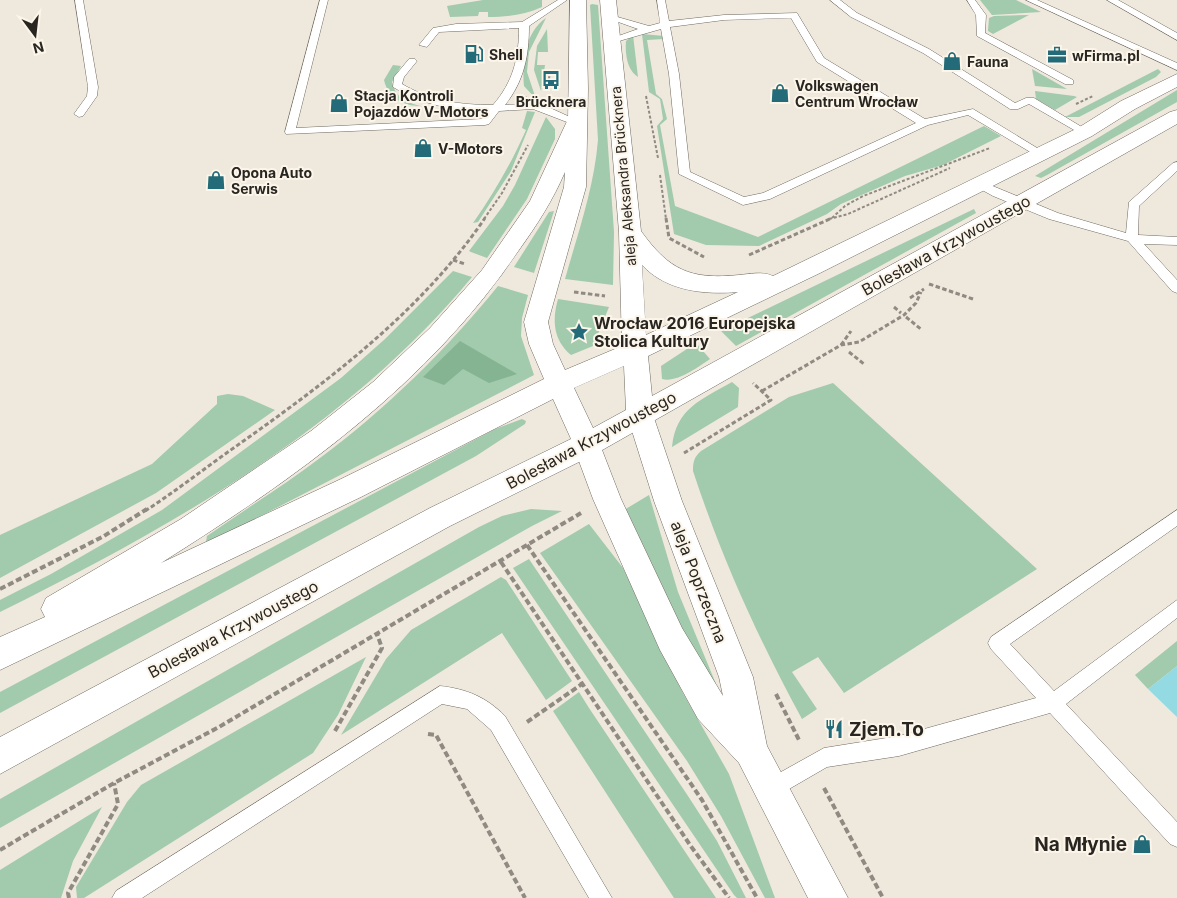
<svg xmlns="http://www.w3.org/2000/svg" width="1177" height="898" font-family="Inter,sans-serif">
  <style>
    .green { fill: #a2caac }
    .forest { fill: #85b492 }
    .water { fill: #94dae2 }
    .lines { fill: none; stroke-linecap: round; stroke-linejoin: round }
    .service-casing { stroke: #706a60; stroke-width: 1 }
    .tertiary-casing { stroke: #706a60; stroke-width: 1 }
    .secondary-casing { stroke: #706a60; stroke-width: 1 }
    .path-far2 { stroke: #8f8a82; stroke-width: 2; stroke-dasharray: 3 2; stroke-linecap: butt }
    .path-far1 { stroke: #8f8a82; stroke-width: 3; stroke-dasharray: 4.5 2.5; stroke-linecap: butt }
    .path { stroke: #8f8a82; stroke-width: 4; stroke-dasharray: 6 3; stroke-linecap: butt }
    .service { fill: #fff; fill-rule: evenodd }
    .tertiary { fill: #fff; fill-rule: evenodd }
    .secondary { fill: #fff; fill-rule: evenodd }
    .labels { text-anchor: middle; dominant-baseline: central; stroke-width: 4; stroke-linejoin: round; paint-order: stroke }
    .far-poi-label { font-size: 14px; font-weight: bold; fill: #292622; stroke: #fcf5ea; text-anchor: start }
    .far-street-label { font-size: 14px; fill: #292622; stroke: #fcf5ea }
    .street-label { font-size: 16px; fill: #292622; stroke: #fcf5ea }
    .poi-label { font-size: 16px; font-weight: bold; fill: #292622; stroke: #fcf5ea; text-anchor: start }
    .near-poi-label { font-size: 19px; font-weight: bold; fill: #292622; stroke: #fcf5ea; text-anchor: start }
  </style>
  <rect width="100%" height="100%" fill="#efe8dd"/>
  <g class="green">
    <path d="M483,0H542V7C524,15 507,17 488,17V12H479L478,16L450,17L447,6Z"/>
    <path d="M980,0H1016L1041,12L992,15Z"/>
    <path d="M592,4L598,5L614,232L613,285L565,279C578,233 594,188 598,140L590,5Z"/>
    <path d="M1029,15L993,34L988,31L989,18L994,16Z"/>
    <path d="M546,18L529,52L527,72L536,99L524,86C522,62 525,32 546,18Z"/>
    <path d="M547,29L548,52H538L537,65H545L541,91L534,70L537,46Z"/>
    <path d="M642,34L664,36V39L647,40L656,94L662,99L667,119L660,125L675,206L758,237L984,126L1001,136L943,165L905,176L841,204L827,214L759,246L706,245L674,234L657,126L663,119L660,99L649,92Z"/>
    <path d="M633,35L638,77C627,70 625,54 626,41Z"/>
    <path d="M393,65L401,66L392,82C395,97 407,103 421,106C403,106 388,98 384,80Z"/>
    <path d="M1032,69L1067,89L1035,86Z"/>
    <path d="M1158,69L1161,72L1156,77L1079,117H1065Z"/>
    <path d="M1177,90V102L1047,175L1041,178L1035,176Z"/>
    <path d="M1035,91L1074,96L1077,97L1055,110L1036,99Z"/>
    <path d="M527,111L535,112L511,171L478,222L473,223C494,193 511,164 526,130L522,128Z"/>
    <path d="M546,117L555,129V139L527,199L487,258L471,252L469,251L503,206L515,185Z"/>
    <path d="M974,209L976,213L736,346L721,331Z"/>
    <path d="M554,211L534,273L514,267L549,212Z"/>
    <path d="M453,271L472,277C348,427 172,527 0,612V600L51,574L162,510L341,378L385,339Z"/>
    <path d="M498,286L528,295L522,318L521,336L534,375L222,536L206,542L207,536C244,510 283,486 320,458C386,409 446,350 498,286Z"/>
    <path d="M558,299L609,307L593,346L571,355C553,340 552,320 558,299Z"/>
    <path d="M696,343L710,359C698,367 677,383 662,379L661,366Z"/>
    <path d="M732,382L739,388L738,407L672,447C676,408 701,400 732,382Z"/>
    <path d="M833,383L1037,569L844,693L818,657L792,672L817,709L802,719C758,638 722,559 693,471C693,462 694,457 701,451L789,397Z"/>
    <path d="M228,394L243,396L275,410L156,493L0,578V535L152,464L217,404V396Z"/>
    <path d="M522,419L526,421L525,424L476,456L0,713V692L495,429Z"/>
    <path d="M649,495L678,592L716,684L706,685L624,510Z"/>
    <path d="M531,509L562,511L532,526L0,828V799L479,527L502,516Z"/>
    <path d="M589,524L623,568L683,693L729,774L775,898H765L721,816L687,761L540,553Z"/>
    <path d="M529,559L688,796L717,841L746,898H737L734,895L513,568Z"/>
    <path d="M501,577L506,580L572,681L546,700L502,633L341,735L386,659L411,630Z"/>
    <path d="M1177,641V666L1148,689L1135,675Z"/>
    <path d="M366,657L338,715L313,753L84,898H77L76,887L127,802L141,785Z"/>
    <path d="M579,692L589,708L716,898H674L553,711Z"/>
    <path d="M102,807L73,861L61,898H0V870Z"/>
  </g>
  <path class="forest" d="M460,341L517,374L489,383L463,369L444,385L423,377Z"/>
  <path class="water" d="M1177,666V717L1148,689Z"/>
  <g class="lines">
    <g class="service-casing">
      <g id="service">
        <path d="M75,0H83L98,87L97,96L83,116L79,117L74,114L87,96L88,87Z"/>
        <path d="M320,0H328L296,128L482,119L488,111C454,111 423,105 393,87L394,77L409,59H415L417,61L404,77L402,84C431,101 460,105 493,105C513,82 519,58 519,28L439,32L427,47L419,45L433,28L456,24L522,22L558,0H567L529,26C529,56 524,81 505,105L524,104L521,100L526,97L581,122L580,124H572L533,109L499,111L489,124L485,125L286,134L285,132Z"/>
        <path d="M657,0H665L669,21L724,15L797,13L824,58L925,119L973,109L1047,154L1045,156H1037L968,115L928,125L770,199L743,205L679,174L669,74L661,29L612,43L607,40L638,29L607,18V14L649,26L660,23ZM791,18L817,62L916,123L763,193L744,197L690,172L679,74L670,27L724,20Z"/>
        <path d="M830,0H840L857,13L929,49L1015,103L1026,98H1034L1090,132L1085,135L1081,134L1029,104L1018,109H1010L923,53L851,17Z"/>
        <path d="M967,0H975L986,15L985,33L1073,80V84H1065L977,36L976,15Z"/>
        <path d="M1026,0H1037L1177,63V70Z"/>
        <path d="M1107,0H1118L1177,33V40Z"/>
        <path d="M1177,162V171L1139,206L1138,235L1177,237V245L1144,244L1177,280V293L1172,291L1128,241L1049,219L993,196L973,185L979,181L983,182L1058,213L1126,233L1129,202L1173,163Z"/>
        <path d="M1177,510V526L1010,644L1054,691L1177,600V618L1066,704L1177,822V847L1170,844L1050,713L899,756L827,767L777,796L770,799L763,796L760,789L763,782L824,748L899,736L1036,698L991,649L988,643L991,637Z"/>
        <path d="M440,686C467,689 486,697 505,716L612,898H589L491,730L467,709L442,704L142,898H112L116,891Z"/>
      </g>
    </g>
    <g class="tertiary-casing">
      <path id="tertiary" d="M640,404L649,407L653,415L682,501L753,677L767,746L848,898H808L739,763L698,719L660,650L593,499L573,445L577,437L587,434L597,437L621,499L682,628L723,696L719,677L654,501L627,415L631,407Z"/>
    </g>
    <g class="secondary-casing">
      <path id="secondary" d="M570,0H586L588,89L586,187L548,322L553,344L565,370L622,346L619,232L600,0H616L641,231C669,270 690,280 739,275C750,274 762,271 773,276L1078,128L1121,101L1177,74V87L1135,109L1092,136L820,273L648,356L652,396L1170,112L1177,110V124L597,453L450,526L0,774V737L430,508L571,439L553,399L361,497L0,670V637L45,617L41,609L46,598L181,519L311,431L373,382L430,328L482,270L530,201L568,119ZM565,172L564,187L524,322L529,344L544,379L341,479L161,563C296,478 429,384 519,250C537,225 553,200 565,172ZM642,265C666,291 704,295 738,292L646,335ZM624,366L626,410L593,428L574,388Z"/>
    </g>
    <g class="path-far2">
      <path d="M547,89L550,73"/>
      <path d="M646,96L658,158"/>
      <path d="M1076,104L1093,96"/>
      <path d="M660,175L666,219"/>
      <path d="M832,218L845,206L863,196L990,148"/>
      <path d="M484,219L502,193L528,145"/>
      <path d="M829,219L848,214L950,168"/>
    </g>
    <g class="path-far1">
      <path d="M666,218L669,238L704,257"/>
      <path d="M749,255L832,218"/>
      <path d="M453,260L465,264"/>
      <path d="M929,284L973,299"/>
      <path d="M574,292L605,296"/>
      <path d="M910,298L924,289"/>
      <path d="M894,307L901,313"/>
      <path d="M906,317L922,330"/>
      <path d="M841,345L851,331"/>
      <path d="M849,352L864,364"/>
      <path d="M762,391L841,345L859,342L904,315L916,303L921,292"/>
      <path d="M684,453L771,400L753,383"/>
      <path d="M145,511C176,491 205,468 235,447C327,382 421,312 485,218"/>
    </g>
    <g class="path">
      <path d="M527,545L702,800L757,898"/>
      <path d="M501,562L690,845L729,898"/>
      <path d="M0,589L104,536L147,509"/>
      <path d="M776,694L800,742"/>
      <path d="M527,722L582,684"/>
      <path d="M335,731L382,648L377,634"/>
      <path d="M428,734L436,735L525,898"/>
      <path d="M824,788L883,898"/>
      <path d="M0,850L114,783L219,727L581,513"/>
      <path d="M69,898L68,893L118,804L114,783"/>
    </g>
    <use href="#service" class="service"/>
    <use href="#tertiary" class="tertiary"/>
    <use href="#secondary" class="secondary"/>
  </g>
  <defs>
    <g id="fuel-bare" transform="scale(1.5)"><path d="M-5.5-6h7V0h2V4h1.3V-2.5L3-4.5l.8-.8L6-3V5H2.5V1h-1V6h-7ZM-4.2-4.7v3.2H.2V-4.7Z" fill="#236b78" stroke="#fcf5ea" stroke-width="2.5" paint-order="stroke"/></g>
    <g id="office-bare" transform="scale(1.5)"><path d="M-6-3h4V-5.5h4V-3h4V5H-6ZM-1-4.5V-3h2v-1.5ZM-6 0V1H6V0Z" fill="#236b78" stroke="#fcf5ea" stroke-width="2.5" paint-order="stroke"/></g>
    <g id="shop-bare" transform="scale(1.5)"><path d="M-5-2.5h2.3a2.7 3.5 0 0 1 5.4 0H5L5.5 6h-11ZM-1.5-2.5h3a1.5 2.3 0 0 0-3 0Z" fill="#236b78" stroke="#fcf5ea" stroke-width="2.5" paint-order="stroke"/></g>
    <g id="bus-bare" transform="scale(1.5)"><path d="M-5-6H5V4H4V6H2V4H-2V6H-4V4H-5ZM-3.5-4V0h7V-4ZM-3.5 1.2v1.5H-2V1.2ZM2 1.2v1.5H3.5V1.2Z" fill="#236b78" stroke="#fcf5ea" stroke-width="2.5" paint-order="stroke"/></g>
    <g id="sight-bare" transform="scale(1.5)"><path d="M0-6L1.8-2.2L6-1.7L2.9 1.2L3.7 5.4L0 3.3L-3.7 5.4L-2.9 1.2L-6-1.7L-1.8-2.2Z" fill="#236b78" stroke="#fcf5ea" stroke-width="2.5" paint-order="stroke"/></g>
    <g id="restaurant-bare" transform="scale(1.5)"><path d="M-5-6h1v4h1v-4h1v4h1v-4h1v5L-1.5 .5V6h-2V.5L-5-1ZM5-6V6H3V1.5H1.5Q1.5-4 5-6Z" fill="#236b78" stroke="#fcf5ea" stroke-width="2.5" paint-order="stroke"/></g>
  </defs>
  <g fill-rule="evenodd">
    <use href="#fuel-bare" x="474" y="54"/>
    <use href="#office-bare" x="1057" y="55"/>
    <use href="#shop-bare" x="952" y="61"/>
    <use href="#bus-bare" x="551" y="80"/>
    <use href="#shop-bare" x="780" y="93"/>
    <use href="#shop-bare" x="339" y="103"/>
    <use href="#shop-bare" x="423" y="148"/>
    <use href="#shop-bare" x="216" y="180"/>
    <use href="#sight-bare" x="579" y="332"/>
    <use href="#restaurant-bare" x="834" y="729"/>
    <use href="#shop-bare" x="1142" y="844"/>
  </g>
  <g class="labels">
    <g class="far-poi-label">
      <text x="489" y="54">Shell</text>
      <text x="1072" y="55">wFirma.pl</text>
      <text x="967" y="61">Fauna</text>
      <text x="795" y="85">Volkswagen<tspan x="795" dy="16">Centrum Wrocław</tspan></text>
      <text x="354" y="95">Stacja Kontroli<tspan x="354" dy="16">Pojazdów V-Motors</tspan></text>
      <text x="551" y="101" text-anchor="middle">Brücknera</text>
      <text x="438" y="148">V-Motors</text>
      <text x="231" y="172">Opona Auto<tspan x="231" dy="16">Serwis</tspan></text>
    </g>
    <g class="far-street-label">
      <text transform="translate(623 176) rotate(-95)">aleja Aleksandra Brücknera</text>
    </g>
    <g class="street-label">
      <text transform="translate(946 245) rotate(-29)">Bolesława Krzywoustego</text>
      <text transform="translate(591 440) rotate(-28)">Bolesława Krzywoustego</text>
      <text transform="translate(699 582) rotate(69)">aleja Poprzeczna</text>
      <text transform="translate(233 629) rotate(-28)">Bolesława Krzywoustego</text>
    </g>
    <g class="poi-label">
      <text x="594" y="323">Wrocław 2016 Europejska<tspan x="594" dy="18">Stolica Kultury</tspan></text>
    </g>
    <g class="near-poi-label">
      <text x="849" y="729">Zjem.To</text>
      <text x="1127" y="844" text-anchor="end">Na Młynie</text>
    </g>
  </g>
  <g transform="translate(35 35) rotate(165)" stroke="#fcf5ea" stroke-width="4" paint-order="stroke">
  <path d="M0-4L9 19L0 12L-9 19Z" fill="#292622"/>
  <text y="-8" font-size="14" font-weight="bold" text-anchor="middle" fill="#292622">N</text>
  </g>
</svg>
